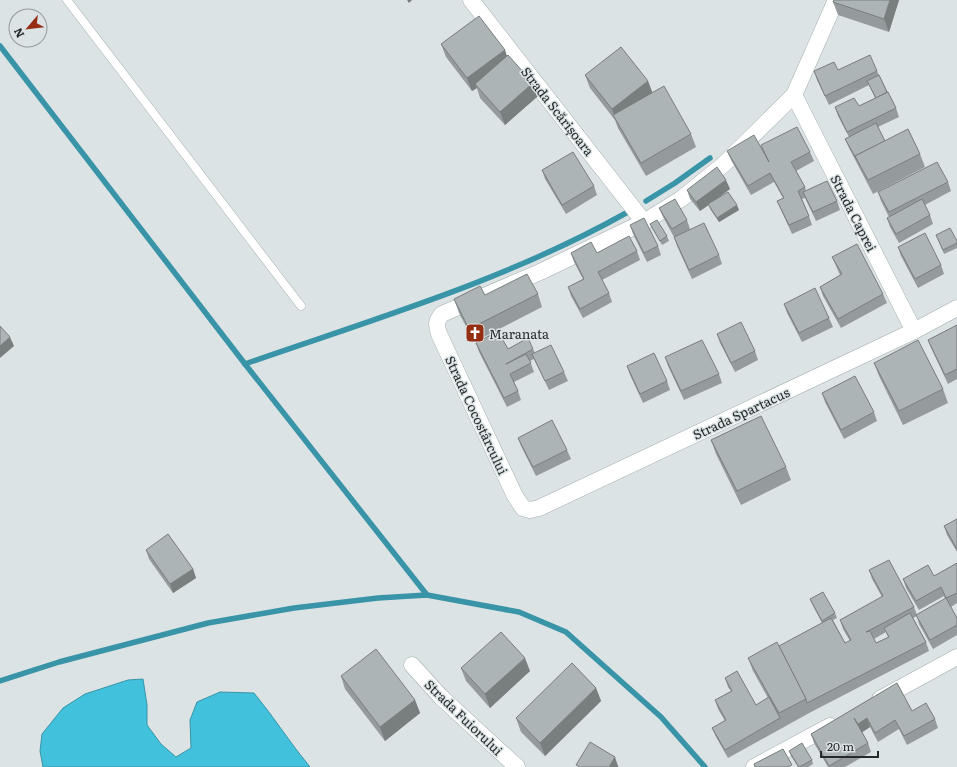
<svg xmlns="http://www.w3.org/2000/svg" width="957" height="767" font-family="Literata,serif">
  <style>
    .water { fill: #41c1dc; stroke: #3994a7 }
    .lines { fill: none; stroke-linecap: round; stroke-linejoin: round }
    .stream { stroke: #3994a7; stroke-width: 5.5 }
    .lane-casing { stroke: #a6adaf; stroke-width: 9 }
    .street-casing { stroke: #a6adaf; stroke-width: 17 }
    .lane { stroke: #fff; stroke-width: 8 }
    .street { stroke: #fff; stroke-width: 16 }
    .wall { fill: #959b9d; fill-rule: evenodd }
    .shaded-wall { fill: #797e7f }
    .building { fill: #adb4b6; stroke: #797e7f }
    .labels { text-anchor: middle; dominant-baseline: central; stroke-width: 3; stroke-linejoin: round; paint-order: stroke }
    .street-label { font-size: 13px; fill: #272a2b; stroke: #dbe3e5 }
    .poi-label { font-size: 13px; fill: #272a2b; stroke: #dbe3e5; text-anchor: start }
  </style>
  <rect width="100%" height="100%" fill="#dbe3e5"/>
  <path class="water" d="M143,679L147,705V725L161,744L176,757L191,748L190,720L197,702L220,692L254,693C274,717 290,743 310,767H43L40,751L42,734L63,708L85,694L128,680Z"/>
  <g class="lines">
    <g class="stream">
      <path d="M0,46L245,364L427,595"/>
      <path d="M646,201L675,183L710,158"/>
      <path d="M245,364C374,319 507,280 626,213"/>
      <path d="M0,681L59,662L208,623L294,608L378,598L427,595L519,612L566,632L661,717L705,767"/>
    </g>
    <g class="lane-casing">
      <path id="lane" d="M67,0L301,306"/>
    </g>
    <g class="street-casing">
      <g id="street">
        <path d="M471,0L644,222"/>
        <path d="M836,0L794,95L723,165L681,199L644,222L540,272L442,314C436,321 436,325 439,334L515,496L523,508L530,510L539,508L914,331L957,308"/>
        <path d="M794,95L914,331"/>
        <path d="M412,665L441,697L517,767"/>
        <path d="M880,699L957,657"/>
        <path d="M754,767L830,726"/>
      </g>
    </g>
    <use href="#lane" class="lane"/>
    <use href="#street" class="street"/>
  </g>
  <g class="wall">
    <path d="M834,0H899L889,32L838,15L833,2Z"/>
    <path d="M441,44L505,50L507,57L538,96L505,125L480,98L477,88L472,91L446,57Z"/>
    <path d="M838,70L877,71L879,75L896,108L899,117L878,127L885,141L920,154L925,167L873,194L849,148L845,139L849,137L838,116L835,107L859,106L875,98L869,85L829,105L817,80L814,71Z"/>
    <path d="M585,75L648,81L652,93L691,134L696,147L646,176L618,128L615,120L590,88Z"/>
    <path d="M761,145L810,152L814,161L796,171L805,187L806,191L837,201L840,210L816,221L805,198L802,199L809,216L812,225L792,234L781,210L777,201L783,198L774,182L751,195L731,160L727,151L765,155Z"/>
    <path d="M542,170L594,186L597,195L566,214L545,179Z"/>
    <path d="M948,182L951,191L925,205L930,215L933,224L899,243L890,227L887,218L889,217L881,201L878,192Z"/>
    <path d="M730,189L712,202L739,210L719,222L710,209L709,205L700,211L690,199L687,190Z"/>
    <path d="M659,208L687,220L690,229L719,255L722,264L692,279L677,246L674,237L663,217Z"/>
    <path d="M650,224L667,236L669,241L662,245L652,228Z"/>
    <path d="M630,225L658,246L661,255L647,262L633,234Z"/>
    <path d="M936,235L957,241V248L944,254Z"/>
    <path d="M898,247L941,265L944,274L918,288L901,256Z"/>
    <path d="M637,251L640,260L602,280L609,293L612,302L583,318L571,296L568,287L583,279L574,262L571,253H597Z"/>
    <path d="M832,257L883,294L887,303L841,328L823,296L820,287L840,275Z"/>
    <path d="M538,294L542,307L474,342L459,313L454,299L485,295Z"/>
    <path d="M784,304L829,318L833,327L802,342L787,313Z"/>
    <path d="M957,325V379L948,384L931,348L928,340Z"/>
    <path d="M717,334L755,351L758,360L735,372L720,343Z"/>
    <path d="M476,343L508,349H533L535,353L564,372L568,381L549,390L534,359L530,361L534,372L514,382L518,391L521,400L507,407L479,352Z"/>
    <path d="M665,357L719,374L722,383L684,400L668,366Z"/>
    <path d="M874,363L943,389L948,403L903,425L879,376Z"/>
    <path d="M627,366L667,381L670,390L643,403L630,375Z"/>
    <path d="M822,393L874,412L877,421L844,439L825,402Z"/>
    <path d="M518,438L567,450L571,459L536,476L521,446Z"/>
    <path d="M711,440L786,467L791,480L741,505L716,454Z"/>
    <path d="M957,519V552L947,535L944,526Z"/>
    <path d="M146,550L193,569L196,578L173,593L149,559Z"/>
    <path d="M957,563V603L951,607L957,618V635L933,649L919,624L917,616L913,618L926,642L929,651L811,712L728,758L716,737L712,728L725,721L718,709L715,700L731,691L728,687L725,678L756,705L768,698L753,671L748,658L779,646L822,623L812,604L810,599L835,613L837,618L833,620L845,643L850,641L843,629L840,620L882,597L872,579L869,570L914,607L917,615L945,599L944,596L919,610L906,588L903,579L934,576ZM886,632L888,637L876,643L874,639Z"/>
    <path d="M461,668L530,671L490,708L466,681Z"/>
    <path d="M341,676L415,700L420,713L385,741L345,689Z"/>
    <path d="M897,683L912,711L935,719L938,728L907,745L899,729L878,742L870,727L862,732L868,743L871,752L845,767H828L814,743L811,734Z"/>
    <path d="M596,688L601,701L545,756L521,732L516,718Z"/>
    <path d="M789,751L812,760L813,764L808,767H798L791,756Z"/>
  </g>
  <g class="shaded-wall">
    <path d="M407,0H412L409,3Z"/>
    <path d="M890,0H899L889,32L884,19Z"/>
    <path d="M505,50L509,63L475,84L477,88L472,91L467,78Z"/>
    <path d="M648,81L653,94L616,120L612,109Z"/>
    <path d="M533,83L538,96L505,125L500,112Z"/>
    <path d="M726,180L730,189L700,211L696,202Z"/>
    <path d="M737,205L739,210L719,222L717,218Z"/>
    <path d="M10,337L14,346L0,358V346Z"/>
    <path d="M193,569L196,578L173,593L170,584Z"/>
    <path d="M525,658L530,671L490,708L485,694Z"/>
    <path d="M596,688L601,701L545,756L540,743Z"/>
    <path d="M415,700L420,713L385,741L380,727Z"/>
    <path d="M867,718L870,727L861,733L858,724Z"/>
    <path d="M615,757L618,766V767H609Z"/>
  </g>
  <g class="building">
    <path d="M834,0H890L884,19L833,2Z"/>
    <path d="M479,16L505,50L467,78L441,44Z"/>
    <path d="M621,47L648,81L612,109L585,75Z"/>
    <path d="M508,55L533,83L500,112L475,84Z"/>
    <path d="M870,55L877,71L825,96L814,71L834,62L838,70Z"/>
    <path d="M879,75L887,92L876,98L867,81Z"/>
    <path d="M664,86L691,134L641,163L613,115Z"/>
    <path d="M888,92L896,108L847,132L835,107L854,98L859,106Z"/>
    <path d="M876,123L885,141L855,156L857,160L845,139Z"/>
    <path d="M797,127L810,152L791,162L805,187L798,191L809,216L789,225L777,201L784,198L770,173L748,186L727,151L754,135L769,162L761,145Z"/>
    <path d="M908,129L920,154L868,180L855,156Z"/>
    <path d="M573,152L594,186L562,205L542,170Z"/>
    <path d="M937,162L948,182L889,212L878,192Z"/>
    <path d="M717,167L726,180L696,202L687,190Z"/>
    <path d="M827,181L837,201L813,212L803,192Z"/>
    <path d="M728,192L737,205L717,218L708,204Z"/>
    <path d="M675,199L687,220L672,229L659,208Z"/>
    <path d="M922,199L930,215L896,234L887,218Z"/>
    <path d="M644,218L658,246L644,253L630,225Z"/>
    <path d="M657,220L667,236L660,241L650,224Z"/>
    <path d="M704,223L719,255L689,270L674,237Z"/>
    <path d="M950,228L957,241V243L943,250L936,235Z"/>
    <path d="M925,233L941,265L915,279L898,247Z"/>
    <path d="M629,236L637,251L598,272L609,293L580,309L568,287L584,279L571,253L591,242L597,253Z"/>
    <path d="M857,244L883,294L838,319L820,287L842,274L832,257Z"/>
    <path d="M527,274L538,294L469,329L454,299L480,286L485,295Z"/>
    <path d="M815,288L829,318L799,333L784,304Z"/>
    <path d="M741,322L755,351L731,363L717,334Z"/>
    <path d="M957,325V369L945,375L928,340Z"/>
    <path d="M0,326L10,337L0,346Z"/>
    <path d="M498,331L508,349L528,338L533,349L506,364L526,354L531,363L510,374L518,391L504,398L476,343Z"/>
    <path d="M702,340L719,374L681,391L665,357Z"/>
    <path d="M918,340L943,389L899,411L874,363Z"/>
    <path d="M551,345L564,372L545,381L532,354Z"/>
    <path d="M654,353L667,381L640,394L627,366Z"/>
    <path d="M855,376L874,412L841,430L822,393Z"/>
    <path d="M761,416L786,467L737,491L711,440Z"/>
    <path d="M552,420L567,450L533,467L518,438Z"/>
    <path d="M957,519V549L944,526Z"/>
    <path d="M168,534L193,569L170,584L146,550Z"/>
    <path d="M889,560L914,607L866,632L870,631L876,643L889,637L884,628L910,613L926,642L807,703L806,699L779,646L831,618L845,643L851,640L840,620L883,596L869,570Z"/>
    <path d="M957,563V593L946,598L941,587L916,601L903,579L928,565L934,576Z"/>
    <path d="M823,592L835,613L822,621L810,599Z"/>
    <path d="M946,598L957,618V625L930,640L916,615Z"/>
    <path d="M501,632L525,658L485,694L461,668Z"/>
    <path d="M777,642L806,699L779,713L748,658Z"/>
    <path d="M376,649L415,700L380,727L341,676Z"/>
    <path d="M572,663L596,688L540,743L516,718Z"/>
    <path d="M737,671L756,705L769,697L780,718L725,750L712,728L726,720L715,700L732,691L725,678Z"/>
    <path d="M897,683L912,711L926,703L935,719L904,736L895,720L875,733L867,718L858,724L854,718L868,743L829,766L811,734Z"/>
    <path d="M590,742L615,757L609,767H580L576,765Z"/>
    <path d="M802,743L812,760L799,767L789,751Z"/>
    <path d="M783,749L792,765L787,767H755L754,764Z"/>
  </g>
  <defs>
    <g id="church-square" transform="scale(1)"><rect x="-9" y="-9" width="18" height="18" rx="4" fill="#962e14" stroke="#dbe3e5"/><path d="M-1.2-6h2.4v3.5h3.3v2.4h-3.3V6h-2.4V-.1h-3.3v-2.4h3.3Z" fill="#fff"/></g>
  </defs>
  <g fill-rule="evenodd">
    <use href="#church-square" x="475" y="333"/>
  </g>
  <g class="labels">
    <g class="street-label">
      <text transform="translate(558 111) rotate(52)">Strada Scărișoara</text>
      <text transform="translate(854 213) rotate(63)">Strada Caprei</text>
      <text transform="translate(741 413) rotate(-25)">Strada Spartacus</text>
      <text transform="translate(477 415) rotate(65)">Strada Cocostârcului</text>
      <text transform="translate(464 717) rotate(44)">Strada Fuiorului</text>
    </g>
    <g class="poi-label">
      <text x="489" y="333">Maranata</text>
    </g>
  </g>
  <g transform="translate(28 28) rotate(242)"><circle r="19" fill="#dbe3e5" stroke="#93999b"/>
  <path d="M0-3L7 15L0 10L-7 15Z" fill="#962e14"/>
  <text y="-6" font-size="11" font-weight="bold" text-anchor="middle" fill="#272a2b">N</text>
  </g>
  <path d="M821 751v6h57v-6" fill="none" stroke="#272a2b" stroke-width="2"/>
  <text x="827" y="751" font-size="12" fill="#272a2b" stroke="#dbe3e5" stroke-width="3" paint-order="stroke">20 m</text>
</svg>
